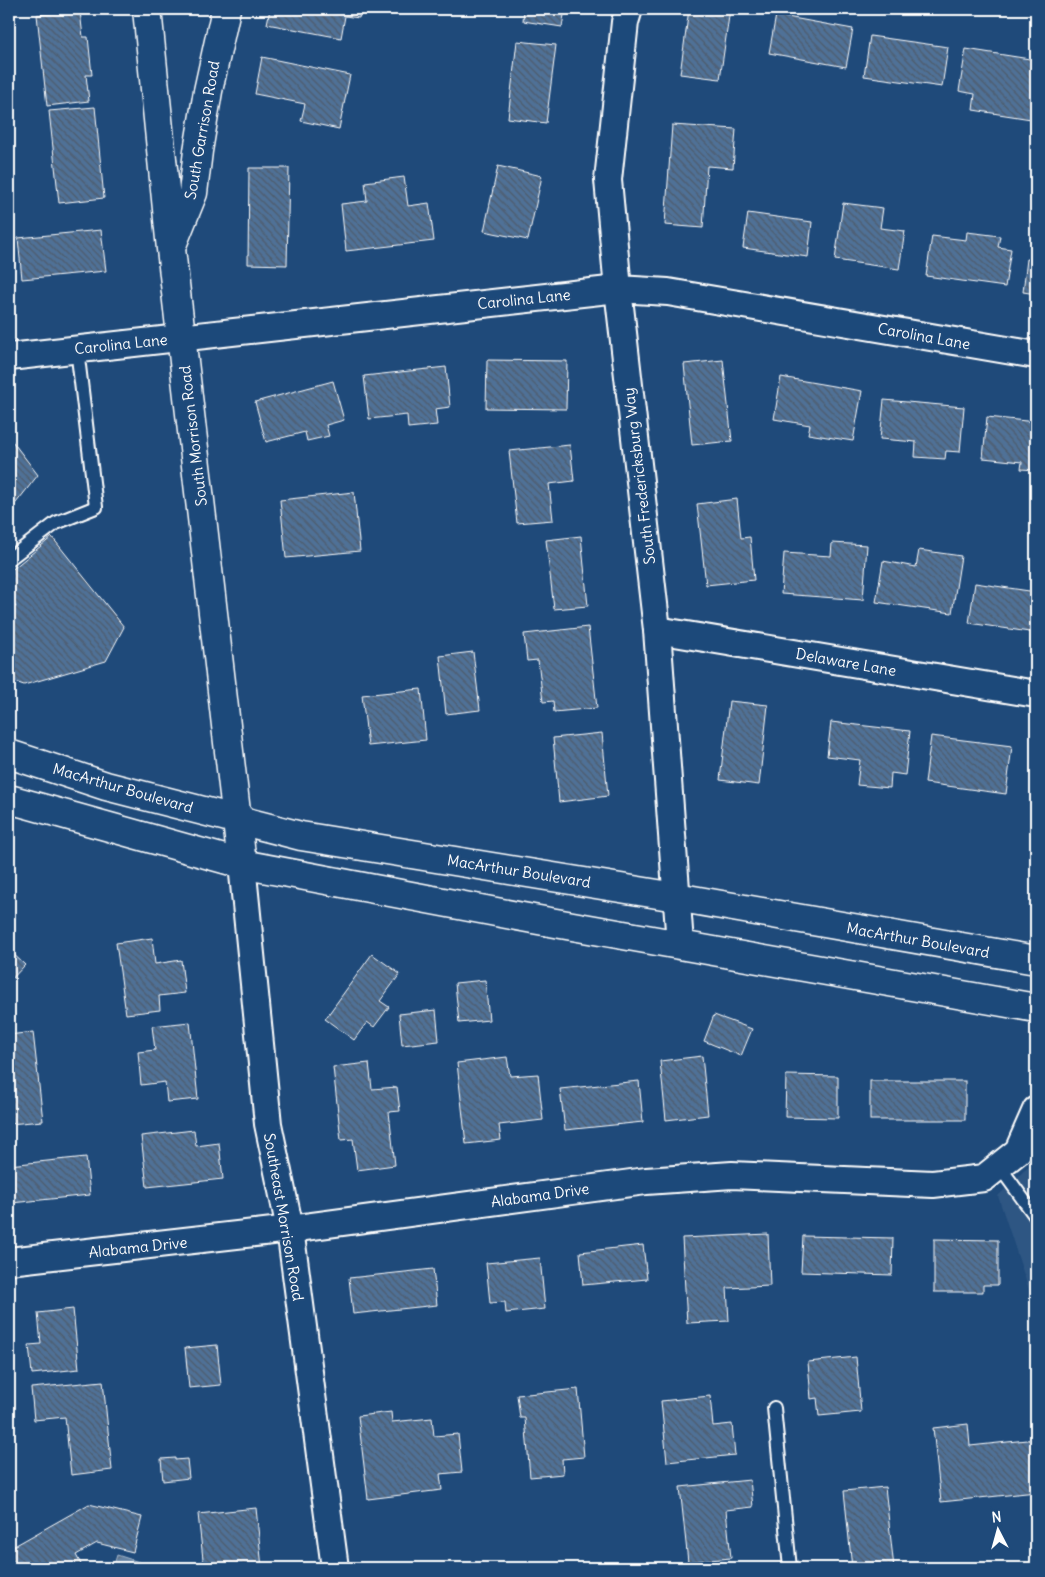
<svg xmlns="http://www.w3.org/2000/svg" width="1045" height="1577" font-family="Delius,sans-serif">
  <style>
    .built { fill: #2e5683 }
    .water { fill: url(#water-waves); stroke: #a3b5c8 }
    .building { fill: url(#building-back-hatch); stroke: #fff }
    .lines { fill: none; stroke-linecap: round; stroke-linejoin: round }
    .service-casing { stroke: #fff; stroke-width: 16 }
    .minor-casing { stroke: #fff; stroke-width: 30 }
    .tertiary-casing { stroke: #fff; stroke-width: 31 }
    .service { stroke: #1f4a7a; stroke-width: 12 }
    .minor { stroke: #1f4a7a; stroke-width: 26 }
    .tertiary { stroke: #1f4a7a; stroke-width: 28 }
    .labels { text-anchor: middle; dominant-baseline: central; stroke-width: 5; stroke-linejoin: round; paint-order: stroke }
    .street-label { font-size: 15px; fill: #fff; stroke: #1f4a7a }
  </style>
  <defs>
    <pattern id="water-waves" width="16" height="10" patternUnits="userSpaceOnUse" patternTransform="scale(1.25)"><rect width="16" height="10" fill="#6583a4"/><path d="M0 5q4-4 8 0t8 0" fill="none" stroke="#5b6d81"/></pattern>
    <pattern id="building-back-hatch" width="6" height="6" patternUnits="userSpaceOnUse" patternTransform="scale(1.25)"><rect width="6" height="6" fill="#507197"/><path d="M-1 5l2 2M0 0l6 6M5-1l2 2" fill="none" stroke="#4e5b6a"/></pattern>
  </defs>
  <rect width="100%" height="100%" fill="#1f4a7a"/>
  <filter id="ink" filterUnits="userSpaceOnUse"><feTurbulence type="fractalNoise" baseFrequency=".02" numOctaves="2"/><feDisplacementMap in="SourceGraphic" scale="10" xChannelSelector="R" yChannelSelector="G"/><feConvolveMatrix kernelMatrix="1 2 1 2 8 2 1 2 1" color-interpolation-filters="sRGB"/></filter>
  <g filter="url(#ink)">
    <path class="built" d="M1036,1153V1356L1029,1290L998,1196L1029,1166Z"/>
    <path class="water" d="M117,1555L139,1562L138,1568H113Z"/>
    <g class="building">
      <path d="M270,9H361L359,18L345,16L341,38L267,24Z"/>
      <path d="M524,9H565L562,27L523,21Z"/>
      <path d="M689,9H730L720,79L680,74Z"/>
      <path d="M80,11L83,37H88L92,75H86L89,101L47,106L37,15Z"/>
      <path d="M776,15L853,29L846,67L769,53Z"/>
      <path d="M870,36L948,47L942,87L864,76Z"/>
      <path d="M517,41L556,45L546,123L508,118Z"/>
      <path d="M966,49L1036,60V86L1031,119L973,110L975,94L959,91Z"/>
      <path d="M262,57L350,75L339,129L301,121L305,104L255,94Z"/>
      <path d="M95,107L104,198L59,203L49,111Z"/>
      <path d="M672,125L736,129L733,168L707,166L703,228L665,225Z"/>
      <path d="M498,166L542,176L528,240L484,231Z"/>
      <path d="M249,168H289L287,265L248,264Z"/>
      <path d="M404,177L408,206L429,203L434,241L346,251L341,204L367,201L365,182Z"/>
      <path d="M843,203L883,208L880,228L905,231L899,269L835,260Z"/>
      <path d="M748,213L812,222L808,257L743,248Z"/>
      <path d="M101,230L106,271L22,279L18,238Z"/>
      <path d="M967,232L1000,236L998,247L1011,249L1005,287L926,276L932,236L966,240Z"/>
      <path d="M1027,259L1036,260V294L1023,292Z"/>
      <path d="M487,360L567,361L566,409L486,408Z"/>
      <path d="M723,360L732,441L692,445L684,364Z"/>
      <path d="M446,367L450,407L435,409L437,425L408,428L407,415L369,419L364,376Z"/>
      <path d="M781,377L862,391L853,441L808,434L810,425L774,419Z"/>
      <path d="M333,381L344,420L326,425L329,436L307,441L305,432L266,442L255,402Z"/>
      <path d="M884,400L964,407L960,452L946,451L945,459L915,457L916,442L880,439Z"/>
      <path d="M987,417L1036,422V470L1021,469L1022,462L983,458Z"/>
      <path d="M9,437L38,475L16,503L9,508Z"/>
      <path d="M570,445L574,481L549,484L553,520L517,523L509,451Z"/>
      <path d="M354,492L360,551L286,558L280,500Z"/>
      <path d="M737,499L741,538L750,537L754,580L706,585L697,504Z"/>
      <path d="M581,536L588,606L554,609L546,540Z"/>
      <path d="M52,537L124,627L106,661L24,685L9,680V605L16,607L9,598V572Z"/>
      <path d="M832,543L867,545L863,600L781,594L784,553L831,556Z"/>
      <path d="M919,550L961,556L952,613L876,602L883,561L916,567Z"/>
      <path d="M975,583L1036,592V633L969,623Z"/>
      <path d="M588,627L597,708L554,712L553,701L543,702L538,660L527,661L524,634Z"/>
      <path d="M473,652L480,710L446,714L440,656Z"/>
      <path d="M421,689L426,740L368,746L362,695Z"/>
      <path d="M729,701L768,705L759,785L720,780Z"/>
      <path d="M831,722L910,731L905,775L891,773L890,788L857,785L860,760L827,756Z"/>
      <path d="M602,733L608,796L559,802L553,738Z"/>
      <path d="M931,736L1012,746L1006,794L925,783Z"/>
      <path d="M152,938L155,964L181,960L185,993L159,996L160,1010L126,1014L116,943Z"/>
      <path d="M9,950L25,965L9,982Z"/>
      <path d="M372,954L400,974L380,1001L389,1007L374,1027L367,1022L354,1040L325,1019Z"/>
      <path d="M485,980L489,1020L459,1023L455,983Z"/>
      <path d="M436,1010L439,1041L402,1045L399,1014Z"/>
      <path d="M714,1015L752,1029L741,1056L704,1041Z"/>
      <path d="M190,1022L198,1099L167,1102L165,1082L141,1085L138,1052L155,1050L152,1026Z"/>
      <path d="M33,1032L43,1121L9,1124V1035Z"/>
      <path d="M702,1056L708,1115L666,1120L660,1061Z"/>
      <path d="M507,1057L510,1076L538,1074L543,1120L499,1125L501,1140L466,1144L457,1063Z"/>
      <path d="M369,1063L372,1089L397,1087L400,1111L389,1112L395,1165L357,1170L353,1139L341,1140L333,1067Z"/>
      <path d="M786,1075L838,1076V1118L785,1117Z"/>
      <path d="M639,1081L643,1122L565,1130L560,1089Z"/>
      <rect x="870" y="1081" width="95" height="39"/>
      <path d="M194,1130L196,1146L219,1143L223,1179L147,1187L141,1136Z"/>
      <path d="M86,1157L90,1195L11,1203L9,1165Z"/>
      <path d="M768,1234L770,1286L727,1288L729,1321L687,1323L682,1238Z"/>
      <path d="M803,1236L893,1238L892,1275L801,1272Z"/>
      <path d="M934,1239L998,1240V1285H983V1292H934Z"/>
      <path d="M643,1245L647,1279L583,1285L580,1252Z"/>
      <path d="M540,1258L545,1309L506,1313L505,1302L490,1303L486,1263Z"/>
      <path d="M433,1269L437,1305L353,1314L349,1278Z"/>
      <path d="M73,1309L79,1369L32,1374L29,1345L41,1344L38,1313Z"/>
      <path d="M217,1345L221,1385L189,1388L185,1348Z"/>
      <path d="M856,1357L861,1412L819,1416L817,1398L811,1399L808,1362Z"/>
      <path d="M103,1381L112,1470L71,1475L65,1417L34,1420L31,1388Z"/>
      <path d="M578,1389L584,1457L562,1459L563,1474L530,1477L525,1418H520L517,1395Z"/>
      <path d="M710,1396L713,1426L732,1424L735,1455L667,1462L661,1401Z"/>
      <path d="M391,1412L392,1422L432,1418L434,1436L458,1434L462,1472L440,1474L442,1490L368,1499L358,1416Z"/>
      <path d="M968,1424L970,1446L1036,1439V1492L941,1502L933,1428Z"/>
      <path d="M175,1458V1460L187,1459L189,1478L163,1481L161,1459Z"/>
      <path d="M750,1480L753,1507L726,1510L731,1558L688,1562L680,1487Z"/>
      <path d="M885,1487L894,1568H852L844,1491Z"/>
      <path d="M89,1504L142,1517L133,1552L97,1543L76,1555L83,1568H9V1549Z"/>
      <path d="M256,1508L262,1568H204L198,1514Z"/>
    </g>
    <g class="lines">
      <g class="service-casing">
        <g id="service">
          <path d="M9,559L56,523L96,507L77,349"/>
          <path d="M999,1166L1036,1217"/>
          <path d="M774,1408L790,1568"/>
        </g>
      </g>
      <g class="minor-casing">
        <g id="minor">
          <path d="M629,9L625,22L608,180L618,289L657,630L680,944"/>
          <path d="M9,357L618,289L668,292L1036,355"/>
          <path d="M657,630L1036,694"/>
          <path d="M242,864L268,1124L290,1229L335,1568"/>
          <path d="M9,1261L290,1229L646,1181L732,1175L933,1184L984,1178L1018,1151L1036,1110"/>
        </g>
      </g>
      <g class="tertiary-casing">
        <g id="tertiary">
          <path d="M147,9L171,249L242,864"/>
          <path d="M172,245L193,193L198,151L208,91L226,9"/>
          <path d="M9,754L106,786L301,836L676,897L1036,960"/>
          <path d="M9,799L242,864L533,919L1036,1008"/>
        </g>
      </g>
      <use href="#service" class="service"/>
      <use href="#minor" class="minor"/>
      <use href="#tertiary" class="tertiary"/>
    </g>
  </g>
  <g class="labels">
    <g class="street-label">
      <text transform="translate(202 130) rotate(-80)">South Garrison Road</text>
      <text transform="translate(524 299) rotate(-6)">Carolina Lane</text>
      <text transform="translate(924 336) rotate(10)">Carolina Lane</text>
      <text transform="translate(121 344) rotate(-6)">Carolina Lane</text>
      <text transform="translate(193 436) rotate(-97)">South Morrison Road</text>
      <text transform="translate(639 476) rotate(-97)">South Fredericksburg Way</text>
      <text transform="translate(846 662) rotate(10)">Delaware Lane</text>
      <text transform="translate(123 788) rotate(16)">MacArthur Boulevard</text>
      <text transform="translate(519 871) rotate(9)">MacArthur Boulevard</text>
      <text transform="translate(918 940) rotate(10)">MacArthur Boulevard</text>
      <text transform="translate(540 1195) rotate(-8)">Alabama Drive</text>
      <text transform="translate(284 1217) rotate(80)">Southeast Morrison Road</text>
      <text transform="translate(138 1247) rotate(-6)">Alabama Drive</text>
    </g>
  </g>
  <rect width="1045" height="1577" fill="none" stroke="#1f4a7a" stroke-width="30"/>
  <rect x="15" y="15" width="1015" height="1547" fill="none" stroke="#fff" stroke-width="2" filter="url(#ink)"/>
  <g transform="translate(998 1530) rotate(354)" stroke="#1f4a7a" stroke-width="4" paint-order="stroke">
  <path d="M0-4L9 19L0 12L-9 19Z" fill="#ffffff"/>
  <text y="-8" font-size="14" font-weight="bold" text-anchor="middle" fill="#ffffff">N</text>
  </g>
</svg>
